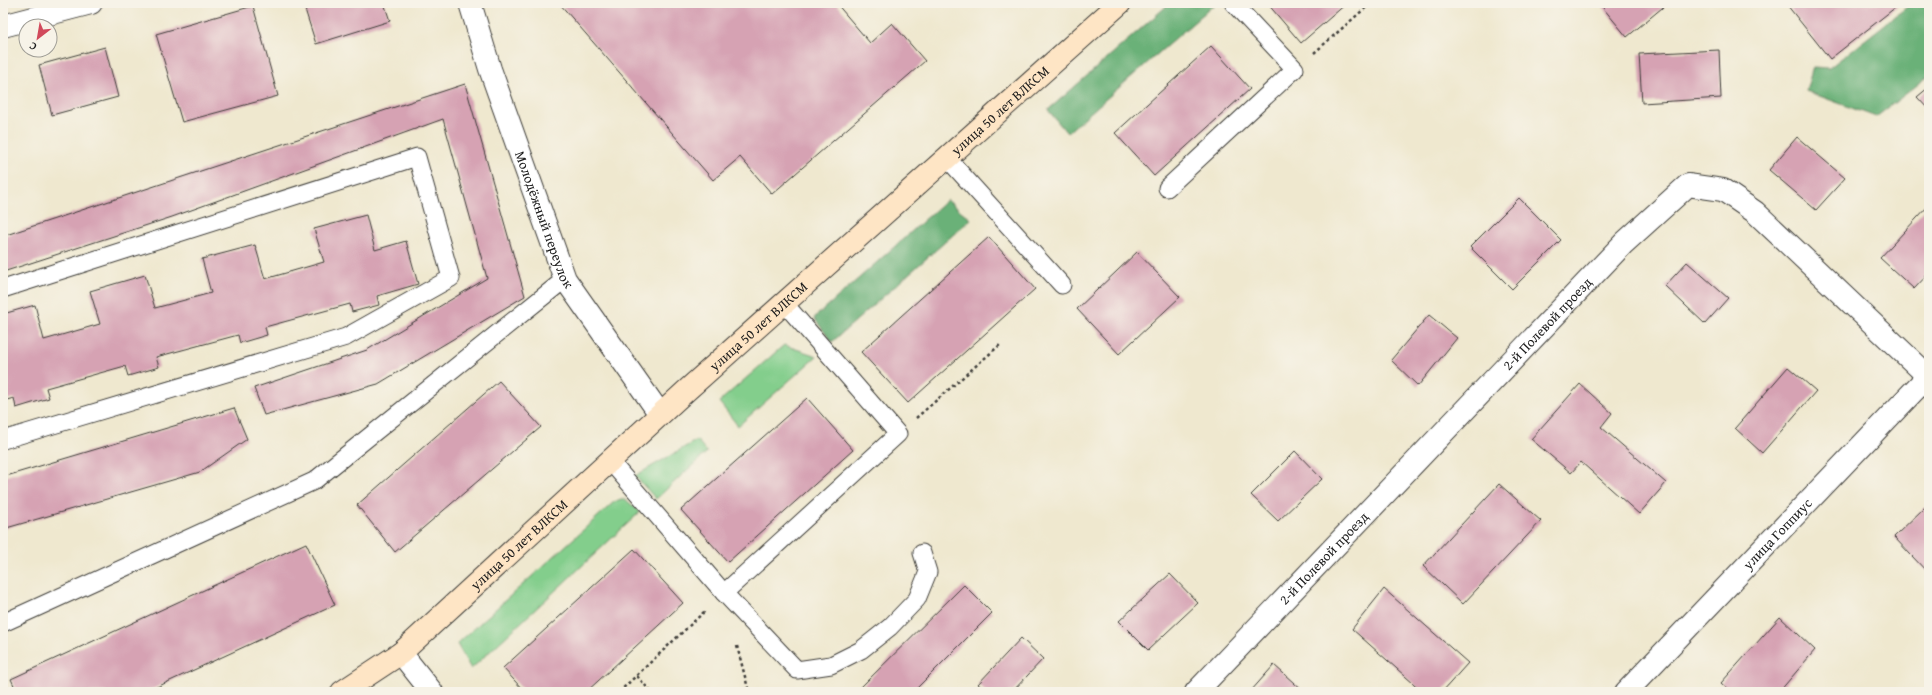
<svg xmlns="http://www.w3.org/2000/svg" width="1932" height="695" font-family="'Gentium Book Plus',serif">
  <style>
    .green { fill: #83ce8c; stroke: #507554 }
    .forest { fill: #6ab178; stroke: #43664a }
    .building { fill: #d6a2b3 }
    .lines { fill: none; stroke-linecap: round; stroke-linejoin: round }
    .lane-casing { stroke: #3c3b37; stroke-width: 19 }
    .street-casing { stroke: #3c3b37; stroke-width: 24 }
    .secondary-casing { stroke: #3c3b37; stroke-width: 24 }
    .path { stroke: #3c3b37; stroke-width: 2.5; stroke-dasharray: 3 3; stroke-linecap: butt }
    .lane { stroke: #fff; stroke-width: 17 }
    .street { stroke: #fff; stroke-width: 22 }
    .secondary { stroke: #fee5c5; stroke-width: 22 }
    .labels { text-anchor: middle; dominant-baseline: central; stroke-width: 4; stroke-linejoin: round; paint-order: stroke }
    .street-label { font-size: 14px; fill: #1c1c1c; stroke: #f7f3e8 }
  </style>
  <rect width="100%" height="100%" fill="#f7f3e8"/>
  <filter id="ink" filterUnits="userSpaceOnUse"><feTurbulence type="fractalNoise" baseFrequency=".025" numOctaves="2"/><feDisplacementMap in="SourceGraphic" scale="8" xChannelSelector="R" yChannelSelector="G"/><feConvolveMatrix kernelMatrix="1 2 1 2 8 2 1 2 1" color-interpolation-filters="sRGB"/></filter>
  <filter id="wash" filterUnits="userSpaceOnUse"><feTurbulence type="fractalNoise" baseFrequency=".012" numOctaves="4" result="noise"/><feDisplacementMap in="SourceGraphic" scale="16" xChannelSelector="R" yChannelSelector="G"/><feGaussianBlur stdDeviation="0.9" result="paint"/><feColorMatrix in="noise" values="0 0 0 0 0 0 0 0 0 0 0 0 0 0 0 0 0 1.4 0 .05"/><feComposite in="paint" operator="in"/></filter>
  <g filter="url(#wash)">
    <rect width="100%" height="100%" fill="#efe8cf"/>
    <g class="green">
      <path d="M784,345L817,356L738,426L719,402Z"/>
      <path d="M697,440L707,452L656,499L635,476Z"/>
      <path d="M625,499L640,512L471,669L457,644L614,502Z"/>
    </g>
    <g class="forest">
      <path d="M1170,3H1216L1067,133L1048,110Z"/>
      <path d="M1912,3H1929V76L1876,117L1806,91L1813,67L1829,68Z"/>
      <path d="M947,200L971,219L832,342L814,318Z"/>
    </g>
    <g id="blocks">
      <g class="building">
        <path d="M303,3H384L390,21L316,44Z"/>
        <path d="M559,3H836L870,43L892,23L925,61L772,194L740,157L713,180Z"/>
        <path d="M1267,3H1347L1301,43Z"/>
        <path d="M1599,3H1668L1627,37Z"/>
        <path d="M1790,3H1901L1830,59L1787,5Z"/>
        <path d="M253,6L278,96L182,122L156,34Z"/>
        <path d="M1211,46L1250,89L1154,176L1115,133Z"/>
        <path d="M105,47L118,97L52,115L39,65Z"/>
        <path d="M1719,50L1721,98L1642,103L1639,54Z"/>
        <path d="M465,84L525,296L378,384L264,415L254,388L367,350L487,278L443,119L172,217L3,272V236Z"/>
        <path d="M1929,87V110L1917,97Z"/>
        <path d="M1797,137L1845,178L1816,210L1769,170Z"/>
        <path d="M1519,198L1561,240L1512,289L1470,247Z"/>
        <path d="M1929,205V273L1914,289L1880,258Z"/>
        <path d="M366,215L375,250L406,241L418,284L377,296L379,305L352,312L350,304L265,327L267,335L240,343L238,335L156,357L159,367L128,376L125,366L46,388L49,398L16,408L14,398L3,401V314L35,305L44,340L100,324L90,291L145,275L155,308L211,293L202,259L255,245L265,279L324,262L314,229Z"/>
        <path d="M989,237L1035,289L908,403L861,352Z"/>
        <path d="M1137,252L1180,297L1119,354L1077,309Z"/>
        <path d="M1687,262L1728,298L1705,324L1665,286Z"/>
        <path d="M1429,315L1457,338L1418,386L1391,360Z"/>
        <path d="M1788,367L1816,391L1762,453L1735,428Z"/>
        <path d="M499,381L541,427L395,552L357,505Z"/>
        <path d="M1580,384L1612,413L1601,427L1666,483L1639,514L1581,462L1571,473L1531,439Z"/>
        <path d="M807,398L853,450L728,562L681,510Z"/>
        <path d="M234,408L247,439L200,472L3,529V477Z"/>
        <path d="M1295,451L1322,479L1278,521L1251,495Z"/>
        <path d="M1499,484L1541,521L1463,604L1423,566Z"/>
        <path d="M1925,507L1929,510V574L1894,537Z"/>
        <path d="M306,543L335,605L146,692H17L11,679Z"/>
        <path d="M634,549L683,603L586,692H525L503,668Z"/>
        <path d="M1170,574L1198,603L1148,650L1119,621Z"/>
        <path d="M964,585L992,613L913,692H856Z"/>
        <path d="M1384,589L1468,663L1442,692H1423L1352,629Z"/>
        <path d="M1780,617L1815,650L1779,692H1731L1721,683Z"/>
        <path d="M1021,638L1043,659L1012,692H987L978,684Z"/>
        <path d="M1274,665L1304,692H1250Z"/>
      </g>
    </g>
  </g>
  <g filter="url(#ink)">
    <use href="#blocks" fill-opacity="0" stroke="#3c3b37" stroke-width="1"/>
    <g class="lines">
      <g class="lane-casing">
        <g id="lane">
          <path d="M947,158L1062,285"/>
          <path d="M1167,188L1295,69L1233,3"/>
          <path d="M3,289L417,157L451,278L346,337L3,440"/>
          <path d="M610,461L724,593L797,670L831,665L861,650L890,627L917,599L928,572L922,553"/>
          <path d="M724,593L898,434L784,303"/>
          <path d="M3,623L314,481L565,279"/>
        </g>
      </g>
      <g class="street-casing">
        <g id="street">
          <path id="s1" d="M470,3L490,69L565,279L660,414"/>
          <path d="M3,26L91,3"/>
          <path d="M401,653L432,692"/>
          <path id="s2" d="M1196,692L1624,243L1688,185L1723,190L1755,212L1929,377"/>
          <path id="s3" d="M1626,692L1929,375"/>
        </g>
      </g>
      <g class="secondary-casing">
        <g id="secondary">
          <path id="s4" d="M342,692L401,653L687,390L1120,3"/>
        </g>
      </g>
      <g class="path">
        <path d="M1314,53L1371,3"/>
        <path d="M916,418L1001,344"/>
        <path d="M737,646L749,692"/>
        <path d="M637,676L651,692"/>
        <path d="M619,692L705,611"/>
      </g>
      <use href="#lane" class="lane"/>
      <use href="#street" class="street"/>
      <use href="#secondary" class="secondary"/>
    </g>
  </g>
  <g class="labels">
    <g class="street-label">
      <text stroke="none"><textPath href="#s4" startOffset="879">улица 50 лет ВЛКСМ</textPath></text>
      <text stroke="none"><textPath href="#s1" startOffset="229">Молодёжный переулок</textPath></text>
      <text stroke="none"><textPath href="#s2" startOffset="509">2-й Полевой проезд</textPath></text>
      <text stroke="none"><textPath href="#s4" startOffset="555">улица 50 лет ВЛКСМ</textPath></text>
      <text stroke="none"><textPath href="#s3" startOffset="219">улица Гоппиус</textPath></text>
      <text stroke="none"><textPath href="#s4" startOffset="231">улица 50 лет ВЛКСМ</textPath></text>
      <text stroke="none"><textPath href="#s2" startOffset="185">2-й Полевой проезд</textPath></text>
    </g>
  </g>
  <rect width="1932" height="695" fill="none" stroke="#f7f3e8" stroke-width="16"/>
  <g transform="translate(38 38) rotate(211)"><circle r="19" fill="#f7f3e8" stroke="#9f9d96"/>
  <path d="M0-3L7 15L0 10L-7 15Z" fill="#d1495b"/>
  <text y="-6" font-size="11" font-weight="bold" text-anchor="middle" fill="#1c1c1c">С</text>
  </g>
</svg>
